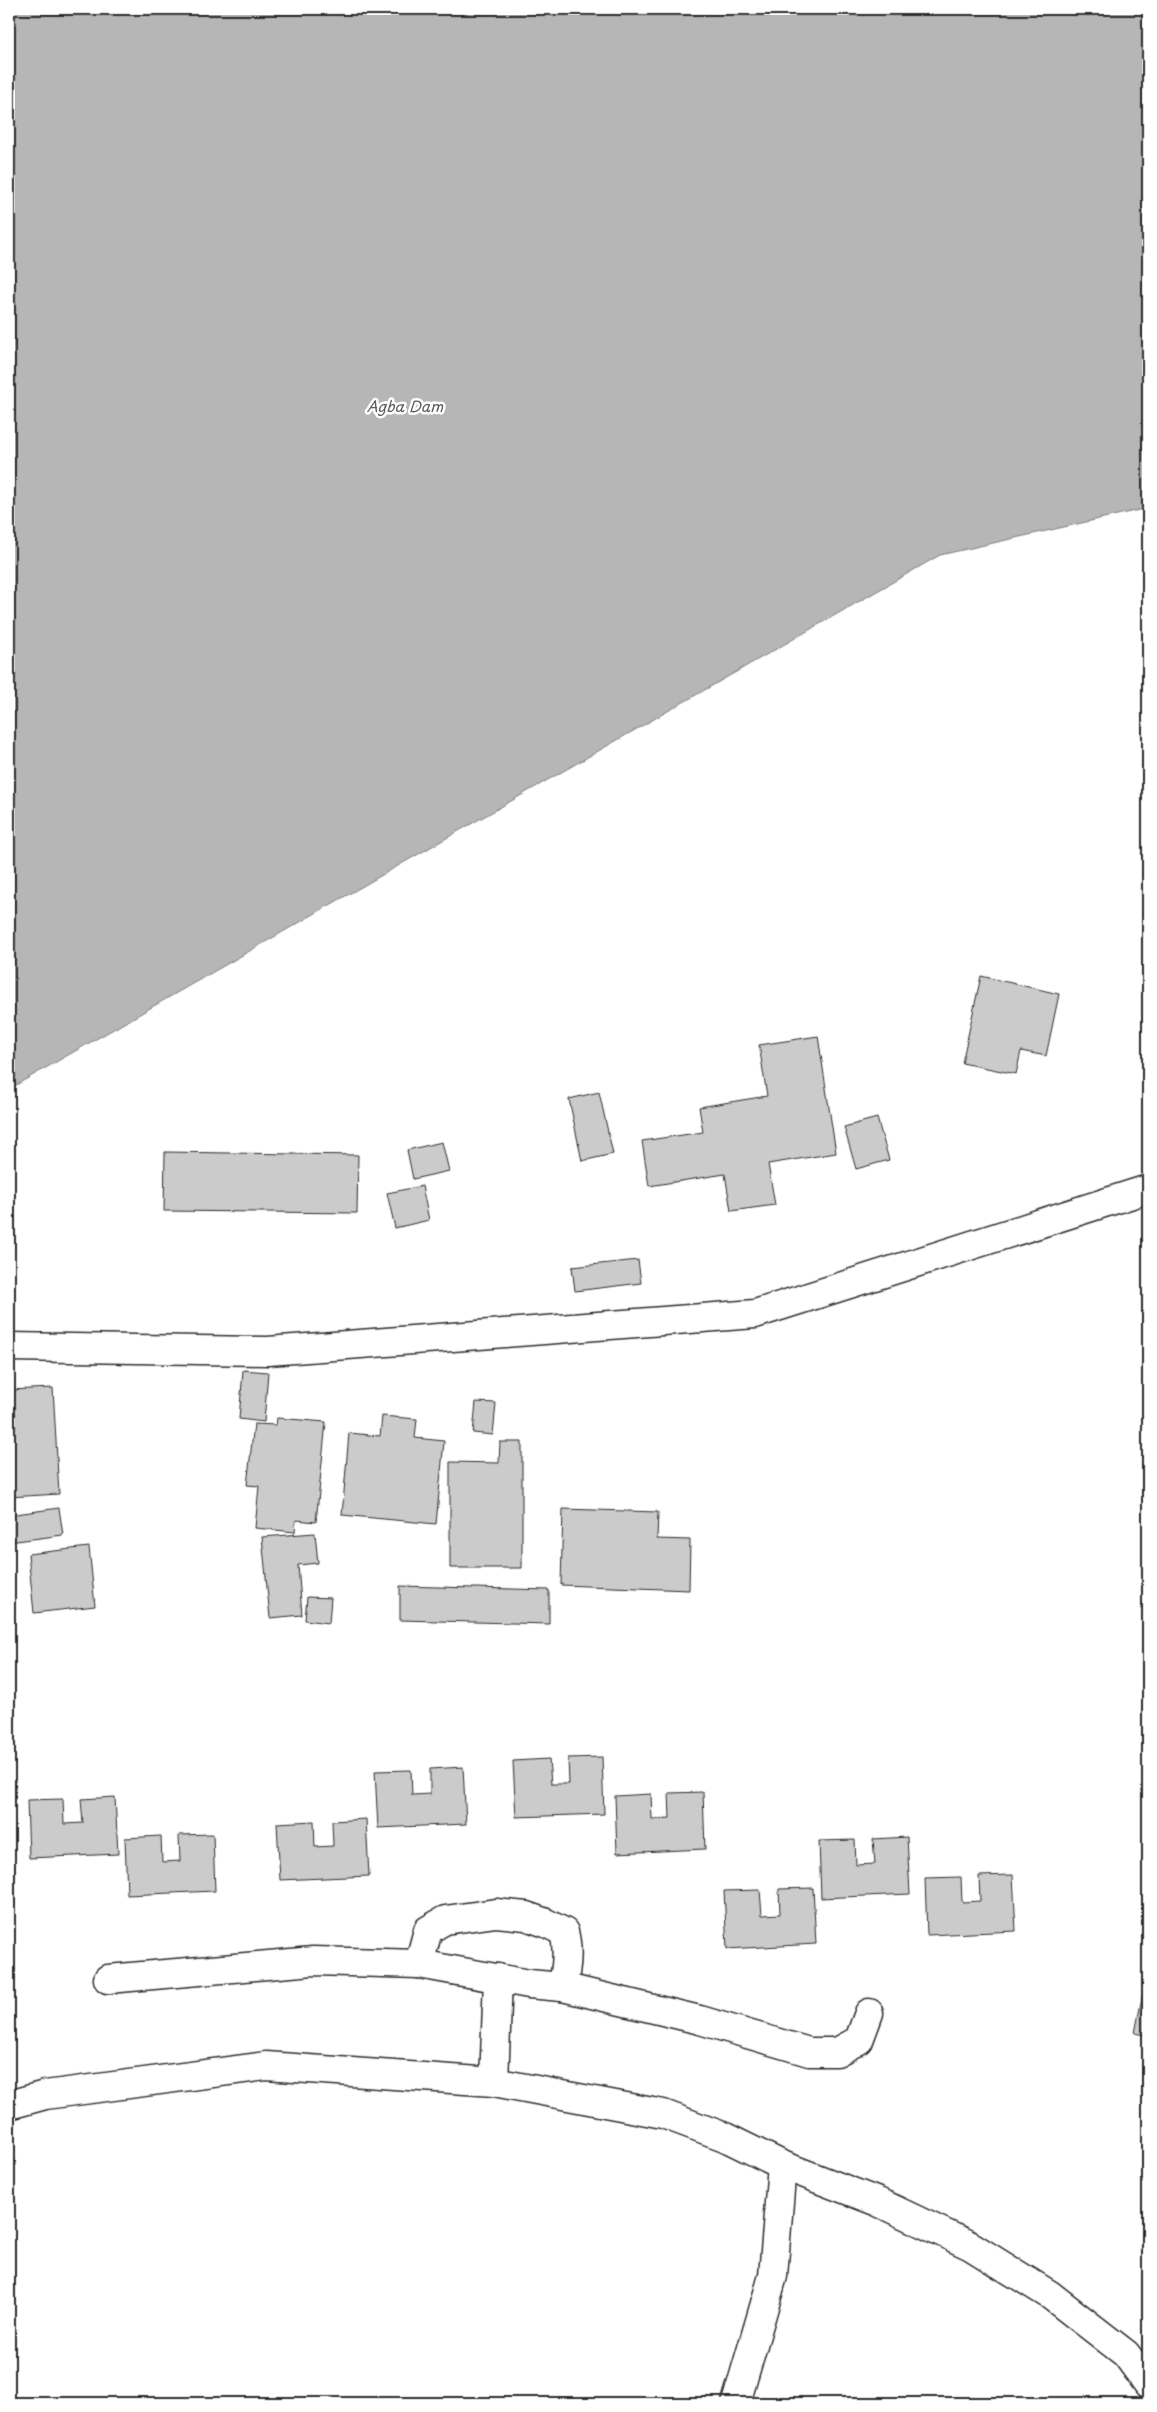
<svg xmlns="http://www.w3.org/2000/svg" width="1157" height="2412" font-family="'Playpen Sans',sans-serif">
  <style>
    .water { fill: #b6b6b6; stroke: #7e7e7e }
    .building { fill: #cbcbcb; stroke: #2b2b2b }
    .lines { fill: none; stroke-linecap: round; stroke-linejoin: round }
    .street-casing { stroke: #2b2b2b; stroke-width: 31 }
    .street { stroke: #fff; stroke-width: 28 }
    .labels { text-anchor: middle; dominant-baseline: central; stroke-width: 5; stroke-linejoin: round; paint-order: stroke }
    .water-label { font-size: 15px; font-style: italic; fill: #5c5c5c; stroke: #fff }
  </style>
  <rect width="100%" height="100%" fill="#fff"/>
  <filter id="ink" filterUnits="userSpaceOnUse"><feTurbulence type="fractalNoise" baseFrequency=".02" numOctaves="2"/><feDisplacementMap in="SourceGraphic" scale="10" xChannelSelector="R" yChannelSelector="G"/><feConvolveMatrix kernelMatrix="1 2 1 2 8 2 1 2 1" color-interpolation-filters="sRGB"/></filter>
  <g filter="url(#ink)">
    <path class="water" d="M9,9H1148V508L940,555L9,1089Z"/>
    <g class="building">
      <path d="M981,976L1059,994L1046,1056L1021,1051L1016,1074L962,1063Z"/>
      <path d="M818,1036L836,1153L768,1164L775,1205L731,1211L725,1174L649,1186L642,1141L703,1132L699,1107L767,1096L759,1045Z"/>
      <path d="M599,1092L613,1154L582,1161L569,1099Z"/>
      <path d="M877,1118L889,1160L856,1169L844,1127Z"/>
      <path d="M442,1142L449,1171L413,1179L407,1150Z"/>
      <path d="M165,1152L358,1155L357,1213L164,1211Z"/>
      <path d="M422,1186L429,1220L395,1228L387,1193Z"/>
      <path d="M638,1260L641,1283L575,1291L572,1267Z"/>
      <path d="M243,1370L268,1372L264,1422L239,1419Z"/>
      <path d="M53,1388L59,1494L9,1497V1390Z"/>
      <path d="M476,1402L496,1403L493,1435L473,1433Z"/>
      <path d="M382,1416L417,1419L415,1438L444,1441L436,1524L342,1515L349,1433L380,1436Z"/>
      <path d="M277,1418L326,1422L316,1522L296,1520L295,1532L255,1528L259,1486L247,1485L254,1424L276,1425Z"/>
      <path d="M500,1442H522V1568H450V1462L499,1463Z"/>
      <path d="M59,1508L63,1535L9,1542V1515Z"/>
      <path d="M563,1509L658,1512L657,1539L690,1540L689,1590L561,1585Z"/>
      <path d="M315,1533L318,1563L298,1565L302,1615L270,1618L262,1537Z"/>
      <path d="M89,1547L95,1606L34,1613L28,1554Z"/>
      <path d="M400,1586L549,1590V1624L400,1620Z"/>
      <path d="M307,1597L331,1598L329,1623L305,1620Z"/>
      <path d="M602,1757L604,1814L516,1817L513,1761L549,1759L551,1784H569L568,1758Z"/>
      <path d="M463,1767L466,1824L378,1828L375,1771L411,1770L412,1795L430,1794V1769Z"/>
      <path d="M703,1792L705,1849L617,1853L615,1796L651,1794L652,1819L670,1818L669,1793Z"/>
      <path d="M115,1797L118,1854L29,1858L27,1800L63,1799L64,1824L83,1823L81,1799Z"/>
      <path d="M366,1819L369,1876L280,1880L277,1823L314,1821L315,1847L333,1846L332,1821Z"/>
      <path d="M213,1834L215,1891L127,1895L125,1838L161,1836L162,1862L180,1861L179,1835Z"/>
      <path d="M907,1837L910,1894L821,1898L819,1841L855,1840L856,1865L875,1864L873,1839Z"/>
      <path d="M1013,1875L1016,1931L927,1935L925,1878L961,1877L962,1902L980,1901L979,1876Z"/>
      <path d="M813,1888L816,1944L727,1949L724,1891L760,1890L762,1915L780,1914L779,1889Z"/>
      <path d="M1148,1967V2036L1135,2033Z"/>
    </g>
    <g class="lines">
      <g class="street-casing">
        <g id="street">
          <path d="M9,1347L268,1351L755,1314L1148,1189"/>
          <path d="M419,1964L428,1930L445,1920L496,1913L526,1916L546,1923L564,1932C569,1951 567,1968 562,1987"/>
          <path d="M108,1979L313,1961L419,1964L529,1984L562,1987L700,2020L809,2052H837L859,2040L869,2013"/>
          <path d="M494,2082L498,1978"/>
          <path d="M9,2105L45,2095L266,2066L494,2082L663,2114L725,2137L782,2165L878,2202L971,2246L1050,2295L1126,2354L1148,2384"/>
          <path d="M736,2403L773,2276L782,2165"/>
        </g>
      </g>
      <use href="#street" class="street"/>
    </g>
  </g>
  <g class="labels">
    <g class="water-label">
      <text x="405" y="405">Agba Dam</text>
    </g>
  </g>
  <rect width="1157" height="2412" fill="none" stroke="#fff" stroke-width="30"/>
  <rect x="15" y="15" width="1127" height="2382" fill="none" stroke="#2b2b2b" stroke-width="2" filter="url(#ink)"/>
</svg>
